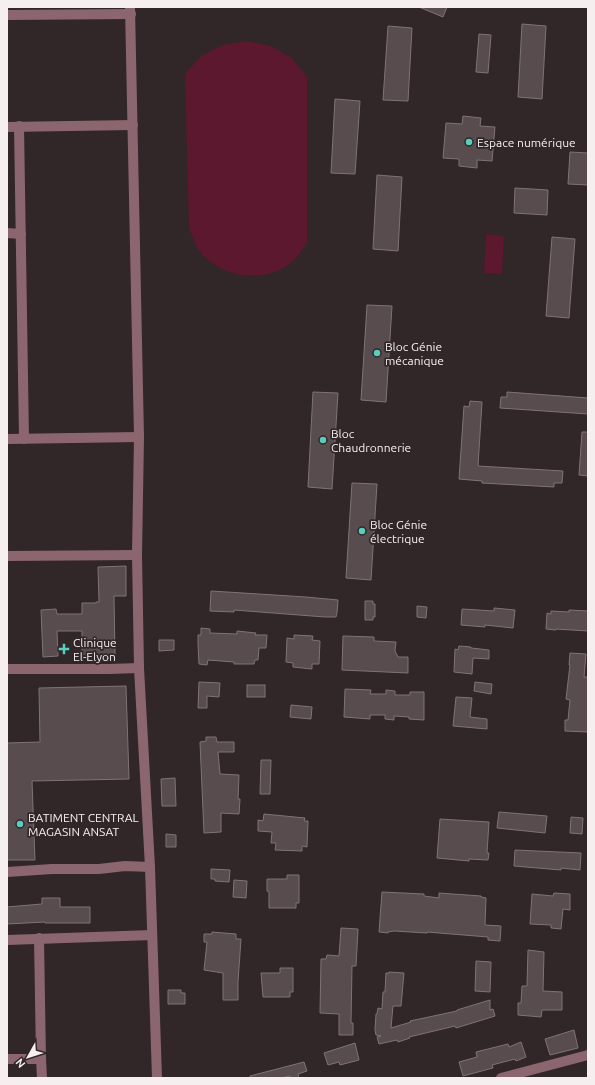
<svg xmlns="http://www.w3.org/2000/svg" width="595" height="1085" font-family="Ubuntu,sans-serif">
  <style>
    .green { fill: #5b182f }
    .building { fill: #584c4f; stroke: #807375 }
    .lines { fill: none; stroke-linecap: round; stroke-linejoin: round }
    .minor { stroke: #8c666e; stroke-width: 10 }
    .poi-dot { fill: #58cebf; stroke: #312628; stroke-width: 1.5 }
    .labels { text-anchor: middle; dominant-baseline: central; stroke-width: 3.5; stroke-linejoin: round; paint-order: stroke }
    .poi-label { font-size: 12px; fill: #f6eff0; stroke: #312628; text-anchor: start }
  </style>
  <rect width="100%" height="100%" fill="#312628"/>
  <g class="green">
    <path d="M247,41L271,46L292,58L307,77V243C303,248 299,255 294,260C267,285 219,279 198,249C195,243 192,236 189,229L185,74L201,56L223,45Z"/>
    <path d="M486,234L504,236L502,274L484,273Z"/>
  </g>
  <g class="building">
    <path d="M419,7H447L443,17Z"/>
    <path d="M522,24L546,26L542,99L518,97Z"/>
    <path d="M388,26L412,28L408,101L383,100Z"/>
    <path d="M479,34L491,35L488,73L476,72Z"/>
    <path d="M335,99L360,101L355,174L331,173Z"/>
    <path d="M463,116L481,118L480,126L495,127L492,161L477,160V168L459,166V159L443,158L446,123L462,124Z"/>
    <path d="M570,152L588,153V185L568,184Z"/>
    <path d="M377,175L402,177L398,251L373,249Z"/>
    <path d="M515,188L548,190L547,215L514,213Z"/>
    <path d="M552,237L575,239L569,318L546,316Z"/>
    <path d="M367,305L392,306L386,402L361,400Z"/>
    <path d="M313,392L338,393L332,489L308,487Z"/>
    <path d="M507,392L588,398V414L500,408L501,397H507Z"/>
    <path d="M470,401L482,402L478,466L563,471L562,483H554V487L482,483V481L459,479L464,406L469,407Z"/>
    <path d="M582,432H588V476L579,475Z"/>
    <path d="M352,483L377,484L371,580L346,578Z"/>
    <path d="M126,566V596H114L115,655H94V657H82V631H57L58,656L43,657L41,610L56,609L57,614H82V603H96V602H99L98,567Z"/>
    <path d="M211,591L306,597L338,600L337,613L336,617H325L234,610V612L210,611Z"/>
    <path d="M365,601H373V604H375V617H373V620H365Z"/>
    <path d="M417,606L427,607L426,618L417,617Z"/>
    <path d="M494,608L515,610L513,628L485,625V627L461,625L462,609L494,611Z"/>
    <path d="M569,610L588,611V631L556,629V630L546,629L547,613L551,614V611L569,612Z"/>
    <path d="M201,628L210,629V633L237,634V631L256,633L255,635H267L266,648H259L258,660H255L254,664H234V662L208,660L207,665L199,664L198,644V635H201Z"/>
    <path d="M294,635L313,636L312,640L320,641L319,664H312V669L293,667V663L286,662L287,638L294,639Z"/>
    <path d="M343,636L374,637V641L396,642L395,651L398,657H408V673L342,670Z"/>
    <path d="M159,640H174V650L159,651Z"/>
    <path d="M459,646L471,647V648L489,650V659L473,658L472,674L454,672L455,649L458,650Z"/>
    <path d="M570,653L586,654L584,677H588V732L565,731V720H568L570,700L566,699L570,665H569Z"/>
    <path d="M199,682L220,683L219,697L207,696V708H198Z"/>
    <path d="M475,682L492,684L491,694L474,691Z"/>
    <rect x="247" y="685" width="18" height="12"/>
    <path d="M126,686L129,779L32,781L35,860H7V743L40,742L39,688Z"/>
    <path d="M345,689L371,690L370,694H386V690L395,691V695H410V692H424V720L409,719V717L394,716V720L385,719V715H370V719L344,717Z"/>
    <path d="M456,697L472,698L470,717L487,719V729L453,726Z"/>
    <path d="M291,705L312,707L311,719L290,717Z"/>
    <path d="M206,737H216L217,742H234V752H218L220,774L239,775L238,799H240L239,814L221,813V832L204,833L200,742L206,741Z"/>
    <path d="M261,760H271L270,794H260Z"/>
    <path d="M175,778L176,806H162L161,779Z"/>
    <path d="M499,812L547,816L545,833L497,828Z"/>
    <path d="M264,814L305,818L304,821H308L307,847L302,846V851L275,850L276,843H271L272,832L258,831V820L263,821Z"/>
    <path d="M571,817L583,818L582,834L570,833Z"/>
    <path d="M440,819L489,822L487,853H489L488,860L469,859V861L437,858Z"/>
    <path d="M166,834L176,835V847H166Z"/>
    <path d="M515,850L581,853L580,870L561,868V870L514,866Z"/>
    <path d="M211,869L230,870L229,882L215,881V879H211Z"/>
    <path d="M287,875H299V903H296V908H269V892L267,891V879H287Z"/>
    <path d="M234,880L247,881L246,898L233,897Z"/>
    <path d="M382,892L424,894V896L439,898V893L481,896V897L486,898L485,925L501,926L500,941L488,940V937L427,932V933L394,931L388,932V933L379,932Z"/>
    <path d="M554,893L570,894V910L563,909L561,929L551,928V925L530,924L532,894L553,896Z"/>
    <path d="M42,898H60V907H90V923H45V922L7,924V907L42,904Z"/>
    <path d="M341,928L358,929L356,966H352L351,1023H353V1035H339V1014L320,1013L321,959H326L327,955L339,956Z"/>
    <path d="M212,932L236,934V939H241L238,982V1000H223V973L204,970L207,942H204V934H212Z"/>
    <path d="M528,950L544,952L543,991L562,992V1010H542L541,1017L518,1015V1003H521L522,986H527Z"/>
    <path d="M476,961L491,962L490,992L475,991Z"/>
    <path d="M280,968H293V992H290V997H263L261,973H280Z"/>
    <path d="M389,972L404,973L401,1006H393L391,1028L411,1022L410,1021L457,1011V1010L490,1000V1010L493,1009L495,1016L456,1028L455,1026L409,1037L410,1038L398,1042L397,1040L379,1044L377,1037L381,1036L376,1035L375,1030L376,1014H377L378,1008L382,1009L383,992H385L386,973H389Z"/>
    <path d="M168,990H181V993H185V1004H168Z"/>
    <path d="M574,1030L578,1048L550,1055L545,1039Z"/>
    <path d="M521,1042L526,1057L516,1061L515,1059L492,1065L493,1068L463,1076L459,1062L477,1057L476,1052L508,1044L509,1047Z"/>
    <path d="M355,1043L359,1060L340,1065L339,1062L328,1065L324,1053Z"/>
    <path d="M304,1062L307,1071L298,1074L299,1078H291L290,1076L281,1078H250V1076Z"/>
  </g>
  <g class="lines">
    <g class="minor">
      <path d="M130,7L139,437L137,555L139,668L150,867L157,1078"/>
      <path d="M7,15L131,14"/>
      <path d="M19,126L24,439"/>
      <path d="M7,127L133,125"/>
      <path d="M7,233L21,234"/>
      <path d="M7,439L139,437"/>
      <path d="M7,556L137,555"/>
      <path d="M7,669H109L139,668"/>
      <path d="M7,872L52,869H99L125,866L150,867"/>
      <path d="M39,938L41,1059L42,1078"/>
      <path d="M7,940L152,935"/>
      <path d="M7,1059H41"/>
      <path d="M501,1078L588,1055"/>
    </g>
  </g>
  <g class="poi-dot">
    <circle cx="469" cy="142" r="4"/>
    <circle cx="377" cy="353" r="4"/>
    <circle cx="323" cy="440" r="4"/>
    <circle cx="362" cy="531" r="4"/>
    <path d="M62 643h4v4h4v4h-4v4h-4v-4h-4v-4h4z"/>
    <circle cx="20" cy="824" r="4"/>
  </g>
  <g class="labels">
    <g class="poi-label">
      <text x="477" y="142">Espace numérique</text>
      <text x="385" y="346">Bloc Génie<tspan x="385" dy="14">mécanique</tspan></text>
      <text x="331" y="433">Bloc<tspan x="331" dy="14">Chaudronnerie</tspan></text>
      <text x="370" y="524">Bloc Génie<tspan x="370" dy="14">électrique</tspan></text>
      <text x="73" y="642">Clinique<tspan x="73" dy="14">El-Elyon</tspan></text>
      <text x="28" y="817">BATIMENT CENTRAL<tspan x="28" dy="14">MAGASIN ANSAT</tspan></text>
    </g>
  </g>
  <rect width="595" height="1085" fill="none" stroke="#f6eff0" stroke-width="16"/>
  <g transform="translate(28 1057) rotate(231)" stroke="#312628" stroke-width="3" paint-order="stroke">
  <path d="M0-3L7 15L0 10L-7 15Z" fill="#f6eff0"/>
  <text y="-6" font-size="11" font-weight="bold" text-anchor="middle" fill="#f6eff0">N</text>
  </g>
</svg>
